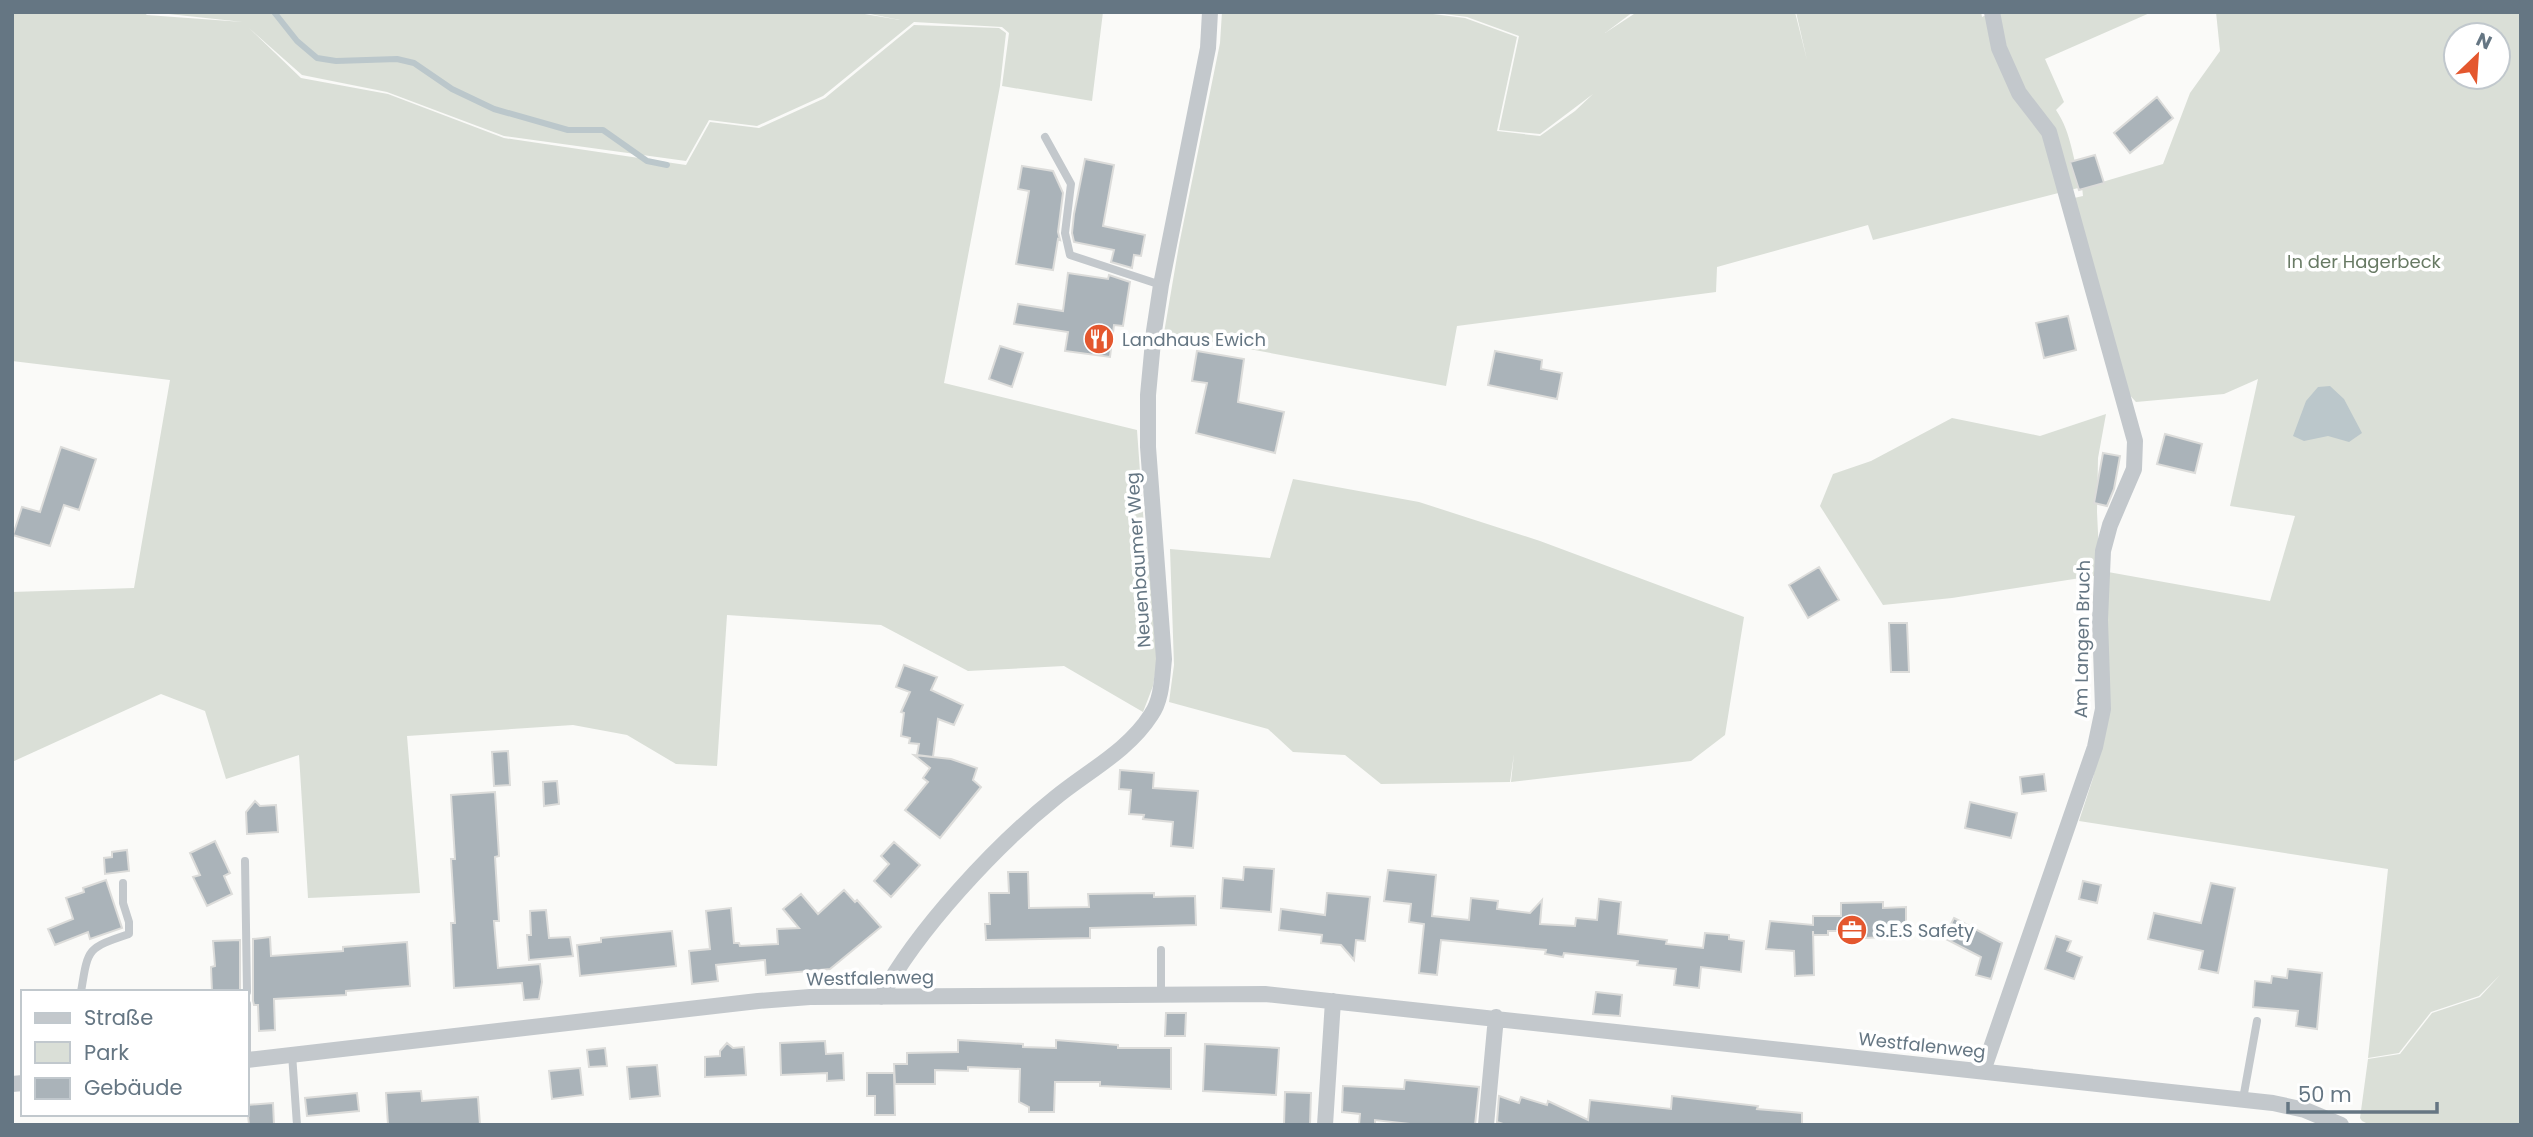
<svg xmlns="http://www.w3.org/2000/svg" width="2533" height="1137" font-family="Poppins,sans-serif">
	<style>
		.green { fill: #dadfd7; fill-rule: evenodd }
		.water { fill: #bbc7cb }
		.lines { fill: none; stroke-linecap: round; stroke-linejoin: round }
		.stream { stroke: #bbc7cb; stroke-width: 6 }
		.building { fill: #aab3b9; stroke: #dcdcda; stroke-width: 2 }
		.lane { stroke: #c3c8cc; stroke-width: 8 }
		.street { stroke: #c3c8cc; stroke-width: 16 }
		.labels { text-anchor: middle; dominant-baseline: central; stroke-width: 7; stroke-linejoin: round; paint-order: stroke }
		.park-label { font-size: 18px; fill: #687a64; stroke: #fff }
		.poi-label { font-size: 18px; fill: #657683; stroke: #fff; text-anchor: start }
		.street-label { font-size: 18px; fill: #657683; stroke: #fff }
	</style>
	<rect width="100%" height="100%" fill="#fafaf8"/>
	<path class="green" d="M12 12H143L147 15 243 22 150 12H853L900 20 860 12H1103L1092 101 1002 86 1009 33 1002 27 914 22 823 96 757 126 709 120 686 161 504 136 387 92 302 75 249 28 301 78 388 94 504 138 686 165 710 122 759 128 825 98 914 25 999 28 1006 33 1000 86 944 383 1137 430 1145 541 1147 542 1158 657 1153 686 1143 712 1064 666 968 671 881 625 727 615 717 766 676 764 627 735 573 725 407 736 420 893 308 898 299 755 226 779 205 711 161 694 12 762V592L134 588 170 380 12 361Z
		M1222 12H1417L1465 18 1517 37 1497 131 1540 136 1575 111 1593 94 1540 134 1499 130 1519 36 1467 17 1429 12H1633L1605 33 1637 12H1795L1807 60 1796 12H1981L1982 17 1992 12H2152L2045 59 2064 102 2056 110C2072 133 2073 162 2082 188L2163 164 2190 93 2220 51 2216 12H2521V1125H2370L2362 1121 2360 1118 2368 1059 2400 1054 2432 1013 2480 997 2500 975 2479 996 2431 1012 2399 1053 2368 1058 2388 869 2079 821 2093 778 2104 729 2108 572 2270 601 2295 516 2230 506 2258 379 2224 394 2136 402 2125 390 2074 198 2083 196 2082 187 1873 240 1868 225 1717 267 1716 292 1457 326 1446 386 1164 333 1179 245 1220 43ZM2456 35H2498V77H2456Z
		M2106 414 2098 458 2097 512 2100 575 1952 598 1883 605 1820 506 1833 474 1871 461 1952 418 2040 436Z
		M1293 479 1419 502 1540 541 1744 617 1725 735 1691 761 1511 782 1514 754 1510 782 1381 784 1345 755 1293 752 1268 729 1169 702 1174 665 1170 549 1270 558Z"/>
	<path class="water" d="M2330 386 2344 399 2362 433 2349 442 2328 436 2304 441 2293 436 2306 401 2318 387Z"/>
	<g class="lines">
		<path class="stream" d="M274 12 297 41 317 58 336 61 397 59 414 63 452 89 494 109 568 130H603L647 161 667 165"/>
	</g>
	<path class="building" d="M2157 97 2173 118 2130 153 2114 133Z
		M2095 155 2104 183 2079 190 2070 162Z
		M1085 159 1114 165 1103 226 1145 235 1141 256 1134 255 1132 268 1111 262 1114 250 1074 242 1072 233 1074 214Z
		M1022 166 1053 171 1063 193 1058 232 1060 240 1058 239 1053 270 1016 264 1029 191 1018 189Z
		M1068 273 1108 279 1109 275 1130 282 1123 326 1114 325 1110 357 1065 351 1068 332 1014 324 1018 304 1063 311Z
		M2068 316 2076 350 2044 358 2036 323Z
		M1000 346 1023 353 1012 387 989 379Z
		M1197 351 1244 359 1238 402 1284 412 1275 453 1196 433 1207 383 1192 381Z
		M1495 351 1542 360 1541 369 1562 373 1557 399 1488 385Z
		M2165 434 2202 444 2195 473 2157 464Z
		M61 447 96 459 79 510 64 505 50 546 13 535 22 507 40 512Z
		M2103 453 2120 456 2114 489 2107 506 2094 503Z
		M1819 567 1839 600 1808 618 1789 585Z
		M1889 623H1907L1909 672H1891Z
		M904 665 937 677 931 690 963 705 954 725 938 719 933 757 917 755 919 744 909 743 910 738 901 736 904 713 901 712 910 692 896 687Z
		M508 751 510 785 494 786 492 752Z
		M914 755 951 759 977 768 973 780 981 787 940 838 905 810 928 782 923 778 930 768Z
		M1120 770 1154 773 1153 788 1198 791 1193 848 1171 846 1173 822 1143 819 1144 815 1129 814 1131 790 1119 789Z
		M2044 774 2046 791 2022 794 2020 777Z
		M557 781 559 804 544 806 543 782Z
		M495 792 499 856 495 857 499 921H494L498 968 540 964 542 982 539 999 524 1000 522 983 454 988 451 923H455L451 859H455L451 795Z
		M255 801 260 806 276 805 278 832 247 834 246 812Z
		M1970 802 2017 813 2011 838 1965 828Z
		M215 841 230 873 224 876 232 894 207 906 193 877 200 875 190 853Z
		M894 842 920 865 891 897 874 881 889 864 881 856Z
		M127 850 129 871 105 874 104 858 112 857V852Z
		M1244 867 1274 869 1271 912 1221 908 1223 878 1243 880Z
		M1388 870 1436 875 1432 916 1469 920 1471 898 1498 901 1497 909 1530 913 1542 900 1540 924 1575 926 1576 918 1597 920 1599 899 1621 902 1618 934 1667 940 1666 944 1703 948 1705 933 1729 935V939L1744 941 1741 972 1701 967 1699 988 1674 985 1676 969 1637 965 1638 961 1564 953 1563 957 1545 954 1546 950 1441 940 1437 975 1419 973 1424 924 1409 922 1411 904 1384 901Z
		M1008 872H1028L1029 908 1089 907 1088 894 1154 893V897L1195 896 1196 925 1090 928V938L986 940 985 924H990L989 893H1009Z
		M106 880 122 928 90 939 88 932 55 945 48 929 73 919 66 898 84 892 83 888Z
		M2083 881 2101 885 2097 903 2079 899Z
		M2211 883 2235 888 2218 973 2199 969 2203 951 2148 939 2154 913 2201 923Z
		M844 890 855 902 857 900 881 927 830 969 766 975 765 960 716 965 718 981 692 984 689 951 710 949 706 911 731 908 734 943H739L740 946 778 944 777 929 799 928 783 909 801 894 818 914Z
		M1327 893 1370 897 1365 941 1356 940 1354 960 1341 945 1321 943 1322 935 1279 930 1281 909 1325 915Z
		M1883 902V908L1906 907V930H1884V937L1866 938V931H1828V935H1813V931L1814 975 1795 976 1794 951 1766 949 1770 921 1813 925V916H1841V903Z
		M546 910 549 938 570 937 573 956 529 960 527 935H531L530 911Z
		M1954 918 2002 943 1991 979 1976 975 1981 957 1944 938Z
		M672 931 676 966 580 976 577 945 601 942V938Z
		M2056 936 2071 941 2067 951 2082 957 2074 979 2045 969Z
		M270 937 271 956 343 951V947L407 942 410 986 346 991V995L274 999 275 1030 259 1031 258 1005H254L253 1001V939Z
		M240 940V992H212L211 967 215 966 213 941Z
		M2288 969 2322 973 2317 1029 2296 1026 2298 1011 2253 1007 2255 981 2271 983 2272 976 2287 978Z
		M1596 992 1622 995 1620 1016 1593 1014Z
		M1166 1013H1186L1185 1036H1165Z
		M958 1040 1023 1044V1047L1056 1048V1040L1118 1045V1048H1171V1089L1100 1086V1082H1055L1054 1112H1029V1107L1019 1102 1020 1069 968 1067V1071L935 1070V1084H895L894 1064H907V1053L958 1052Z
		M825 1041 826 1054 843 1053 844 1080 827 1081V1073L781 1075 780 1043Z
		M727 1043 733 1048 744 1047 746 1075 705 1077V1057L720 1056V1051Z
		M1205 1044 1279 1048 1276 1095 1203 1091Z
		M605 1048 607 1066 589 1067 587 1050Z
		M657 1065 660 1096 630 1099 627 1067Z
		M580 1068 583 1095 552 1099 549 1071Z
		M867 1073H894L895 1115H875V1096H867Z
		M1405 1080 1479 1087 1475 1125H1419L1375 1120V1125H1359L1360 1114 1342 1112 1343 1086 1404 1089Z
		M421 1091 422 1101 478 1097 480 1125H388L386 1093Z
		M1285 1092 1311 1093 1310 1125H1284Z
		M357 1093 359 1111 307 1116 305 1098Z
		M1499 1096 1519 1103 1521 1097 1547 1105 1548 1101 1588 1120 1590 1100 1671 1109 1672 1096 1758 1106 1757 1109 1802 1113V1125H1506L1497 1122Z
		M273 1103 274 1125H249L247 1105Z"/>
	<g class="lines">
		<path class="lane" d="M1045 137 1071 184 1065 233 1070 255 1161 285
			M245 861 247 992
			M1161 950V993
			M81 992C88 948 87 948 129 934V922L123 903V883
			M247 1004V1060
			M292 1054 297 1125
			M2243 1099 2257 1021"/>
		<path class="street" d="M881 997C917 930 995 846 1055 798 1088 771 1128 751 1151 715 1162 700 1162 677 1164 659L1148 447V395L1154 331 1161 285 1208 48 1210 12
			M247 1060 758 1001 810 997 1265 994 2273 1103 2305 1110 2341 1125
			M1983 1071 2095 747 2103 709 2100 620 2103 551 2110 525 2134 469 2135 441 2049 132 2019 93 1999 48 1992 12
			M12 1084 23 1083
			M1325 1125 1333 1001
			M1486 1125 1496 1017"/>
	</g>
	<defs>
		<g id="restaurant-disc" transform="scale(1.575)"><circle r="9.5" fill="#e4572e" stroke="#fff"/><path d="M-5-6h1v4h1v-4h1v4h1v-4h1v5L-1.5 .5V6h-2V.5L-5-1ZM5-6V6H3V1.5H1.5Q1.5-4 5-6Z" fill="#fff"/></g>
		<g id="office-disc" transform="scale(1.575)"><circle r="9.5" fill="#e4572e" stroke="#fff"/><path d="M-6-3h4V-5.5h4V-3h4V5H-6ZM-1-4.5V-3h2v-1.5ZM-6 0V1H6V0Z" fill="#fff"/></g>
	</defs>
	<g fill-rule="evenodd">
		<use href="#restaurant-disc" x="1099" y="339"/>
		<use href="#office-disc" x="1852" y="930"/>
	</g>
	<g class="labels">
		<g class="park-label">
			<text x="2364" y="261">In der Hagerbeck</text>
		</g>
		<g class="poi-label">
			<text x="1122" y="339">Landhaus Ewich</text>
			<text x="1875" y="930">S.E.S Safety</text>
		</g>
		<g class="street-label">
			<text transform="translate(1138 560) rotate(-94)">Neuenbaumer Weg</text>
			<text transform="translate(2082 639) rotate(-89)">Am Langen Bruch</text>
			<text transform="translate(870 978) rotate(-1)">Westfalenweg</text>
			<text transform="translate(1922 1045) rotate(6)">Westfalenweg</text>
		</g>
	</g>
	<rect width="2533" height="1137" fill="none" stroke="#657683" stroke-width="28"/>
	<rect x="21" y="990" width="228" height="126" fill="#ffffff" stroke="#c1c8cd" stroke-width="2"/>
	<rect x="35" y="1013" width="35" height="10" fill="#c3c8cc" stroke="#c1c8cd" stroke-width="2"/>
	<text x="84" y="1025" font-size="21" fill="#657683">Straße</text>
	<rect x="35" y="1042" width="35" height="21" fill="#dadfd7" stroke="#c1c8cd" stroke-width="2"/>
	<text x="84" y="1060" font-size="21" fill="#657683">Park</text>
	<rect x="35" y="1078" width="35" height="21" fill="#aab3b9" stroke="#c1c8cd" stroke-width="2"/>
	<text x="84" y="1095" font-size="21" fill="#657683">Gebäude</text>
	<g transform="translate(2477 56) rotate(25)"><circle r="33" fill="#ffffff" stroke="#c1c8cd" stroke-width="2"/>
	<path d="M0-5L12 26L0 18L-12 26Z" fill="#e4572e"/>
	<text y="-10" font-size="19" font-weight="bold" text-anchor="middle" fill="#657683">N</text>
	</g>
	<path d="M2288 1102v10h149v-10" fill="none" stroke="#657683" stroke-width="3.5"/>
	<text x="2298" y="1102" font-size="21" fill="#657683" stroke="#ffffff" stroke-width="5" paint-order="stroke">50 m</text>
</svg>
